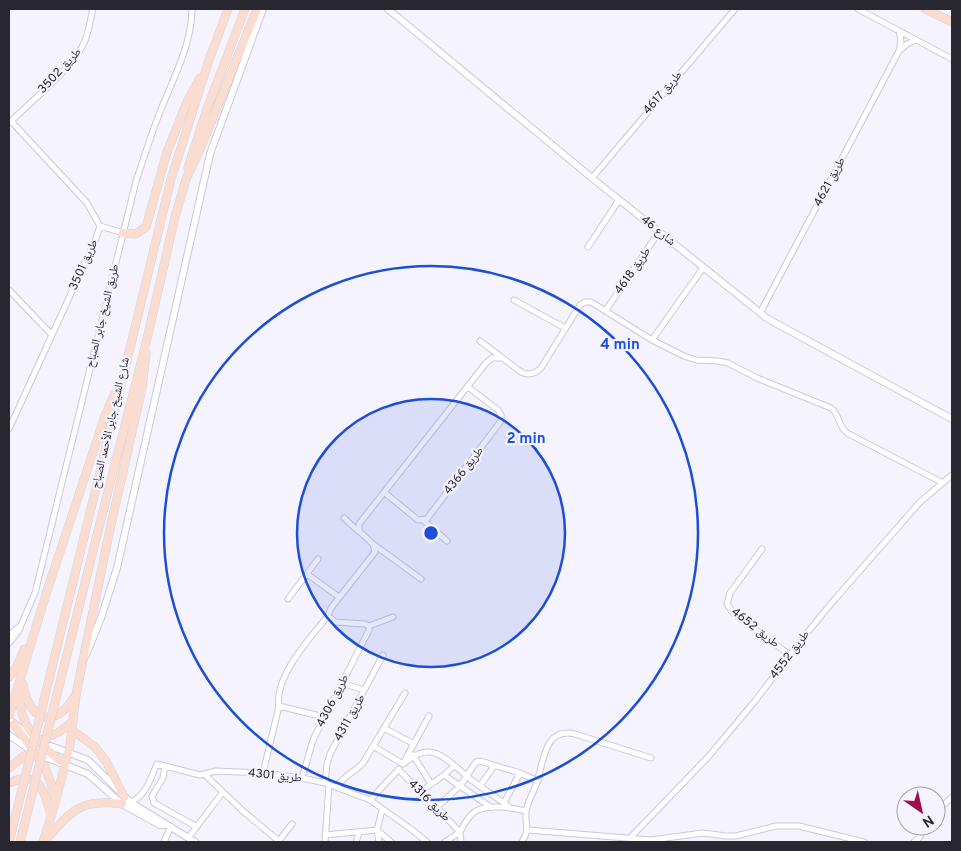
<svg xmlns="http://www.w3.org/2000/svg" width="961" height="851" font-family="Overpass,'Noto Naskh Arabic',sans-serif">
	<style>
		.lines { fill: none; stroke-linecap: round; stroke-linejoin: round }
		.minor-casing { stroke: #cbc7e0; stroke-width: 7 }
		.tertiary-casing { stroke: #cbc7e0; stroke-width: 8 }
		.primary-casing { stroke: #d4d4d6; stroke-width: 9 }
		.minor { stroke: #fff; stroke-width: 5 }
		.tertiary { stroke: #fff; stroke-width: 6 }
		.primary { stroke: #fadcd1; stroke-width: 8 }
		.primary-bridge-casing { stroke: #d4d4d6; stroke-width: 9; stroke-linecap: butt }
		.primary-bridge { stroke: #fadcd1; stroke-width: 8 }
		.ring { fill: none; stroke: #1d4ed8; stroke-width: 2.5 }
		.labels { text-anchor: middle; dominant-baseline: central; stroke-width: 4.5; stroke-linejoin: round; paint-order: stroke }
		.street-label { font-size: 12px; fill: #282730; stroke: #f5f3fd }
		.centre { fill: #1d4ed8; stroke: #f5f3fd; stroke-width: 2.5 }
		.ring-label { font-size: 15px; text-anchor: middle; font-weight: bold; fill: #1d4ed8; stroke: #f5f3fd; stroke-width: 4.5; stroke-linejoin: round; paint-order: stroke }
	</style>
	<rect width="100%" height="100%" fill="#f5f3fd"/>
	<g class="lines">
		<g class="minor-casing">
			<path id="minor" d="M858 9 952 59
				M899 31 901 41 899 51
				M10 122C31 102 72 68 84 43 89 32 90 20 93 9
				M592 178 735 9
				M100 226 123 233
				M588 247 619 200
				M9 290 52 335
				M514 300 565 328
				M606 310 659 232
				M760 313 899 51 907 44 916 40
				M652 340 703 268
				M480 341 521 372C529 376 535 374 541 368L580 305 585 302H591L652 340 684 356 696 360 718 361 728 363 757 378 831 408C840 415 838 426 847 433L943 483
				M9 429 95 241 100 226 87 203 11 121
				M385 493 418 520 427 519 429 516 501 421V415L498 410 468 387
				M344 518 358 531
				M423 520 447 541
				M373 544 421 579
				M762 549 730 593 727 604 734 614 790 655
				M307 574 339 597
				M288 599 318 559
				M393 617 369 626 365 624 335 622 328 616 331 608 375 552 373 544 359 531V524L486 363 492 358H501
				M9 635 20 626
				M9 643 18 632 35 593 136 181C144 158 151 134 160 112 173 79 192 44 192 9
				M342 683 364 690
				M279 706 324 717
				M384 728 414 744
				M373 746 403 764C411 758 419 751 430 752 444 753 463 774 474 782 486 791 498 798 509 807
				M413 755 431 784
				M404 762 429 716
				M165 766 163 778 152 796 154 803 197 827
				M399 770 460 832 445 842
				M263 773 279 706C274 678 310 637 328 616
				M205 775 243 811 280 842
				M444 775 492 808
				M302 778 313 740 369 630V626
				M325 783 327 764 330 754 383 655
				M480 786 494 766
				M337 787C344 775 354 773 363 763L405 693
				M420 792 444 775 454 766
				M370 800 399 769
				M130 802C146 797 151 777 157 764L200 775 216 771 263 773 302 778 325 783 370 800 411 829 427 842
				M504 803 520 773
				M436 808 460 786 476 762 480 761 520 773 538 781
				M936 812 952 797
				M528 830 651 840 703 833 726 836H736L776 826H799L864 842
				M325 835 377 830 391 842
				M188 838 223 792
				M630 838 709 756 755 701 806 634 835 599 920 502 952 475
				M164 842 170 828
				M278 842 292 824
				M325 842 329 785
				M356 842 359 833
				M379 842 377 830 382 810
				M461 842 460 832C464 824 470 813 478 810 492 804 512 808 526 811
				M522 842C530 829 525 826 526 812 527 802 534 792 537 782 544 761 544 727 575 734L651 758
				M914 842 919 838 926 826"/>
		</g>
		<g class="tertiary-casing">
			<path id="tertiary" d="M388 9 592 178 768 319 952 419
				M86 655 101 618 117 568 210 154 263 9
				M9 720 37 741 88 760 130 802 195 842
				M9 735 35 753 88 774 122 804 160 825H164"/>
		</g>
		<g class="primary-casing">
			<path id="primary" d="M925 9 952 22
				M188 168 207 109 245 9
				M123 233 136 234 146 227 167 152 187 102 200 78
				M87 525 171 179 209 60 228 9
				M98 531 147 339 175 217 186 179 201 147 257 9
				M9 677C17 669 20 660 24 649
				M23 684C26 705 40 730 64 710 69 706 72 699 76 695
				M20 689C16 725 39 745 65 764
				M9 716 46 594 106 413 114 395
				M14 724 45 767 56 798
				M72 730 95 747 106 761 124 797
				M43 739 59 732 73 721
				M9 768 24 756 36 753
				M9 783C39 769 44 790 51 815
				M45 841C71 811 80 798 122 804
				M43 842 54 807 70 745 76 695 87 640 110 529 142 388 146 353"/>
		</g>
		<use href="#minor" class="minor"/>
		<use href="#tertiary" class="tertiary"/>
		<use href="#primary" class="primary"/>
		<g class="primary-bridge-casing">
			<path id="primary-bridge" d="M9 842 87 525
				M20 842 98 531"/>
		</g>
		<use href="#primary-bridge" class="primary-bridge"/>
	</g>
	<circle cx="431" cy="533" r="134" fill="#1d4ed8" fill-opacity=".12"/>
	<g class="ring">
		<circle cx="431" cy="533" r="134"/>
		<circle cx="431" cy="533" r="267"/>
	</g>
	<g class="labels">
		<g class="street-label">
			<text transform="translate(60 71) rotate(-47)">طريق 3502</text>
			<text transform="translate(663 93) rotate(-49)">طريق 4617</text>
			<text transform="translate(830 182) rotate(-62)">طريق 4621</text>
			<text transform="translate(658 231) rotate(39)">شارع 46</text>
			<text transform="translate(84 265) rotate(-66)">طريق 3501</text>
			<text transform="translate(633 271) rotate(-55)">طريق 4618</text>
			<text transform="translate(103 316) rotate(-76)">طريق الشيخ جابر الصباح</text>
			<text transform="translate(111 423) rotate(-77)">شارع الشيخ جابر الأحمد الصباح</text>
			<text transform="translate(464 471) rotate(-52)">طريق 4366</text>
			<text transform="translate(755 628) rotate(38)">طريق 4652</text>
			<text transform="translate(790 655) rotate(-53)">طريق 4552</text>
			<text transform="translate(333 701) rotate(-63)">طريق 4306</text>
			<text transform="translate(350 718) rotate(-61)">طريق 4311</text>
			<text transform="translate(275 776) rotate(6)">طريق 4301</text>
			<text transform="translate(429 801) rotate(45)">طريق 4316</text>
		</g>
	</g>
	<circle cx="431" cy="533" r="8" class="centre"/>
	<g class="ring-label">
		<text x="620" y="349">4 min</text>
		<text x="526" y="443">2 min</text>
	</g>
	<rect width="961" height="851" fill="none" stroke="#282730" stroke-width="20"/>
	<g transform="translate(921 811) rotate(146)"><circle r="24" fill="#f5f3fd" stroke="#a3a1ab"/>
	<path d="M0-4L9 19L0 12L-9 19Z" fill="#a20c4e"/>
	<text y="-8" font-size="14" font-weight="bold" text-anchor="middle" fill="#282730">N</text>
	</g>
</svg>
